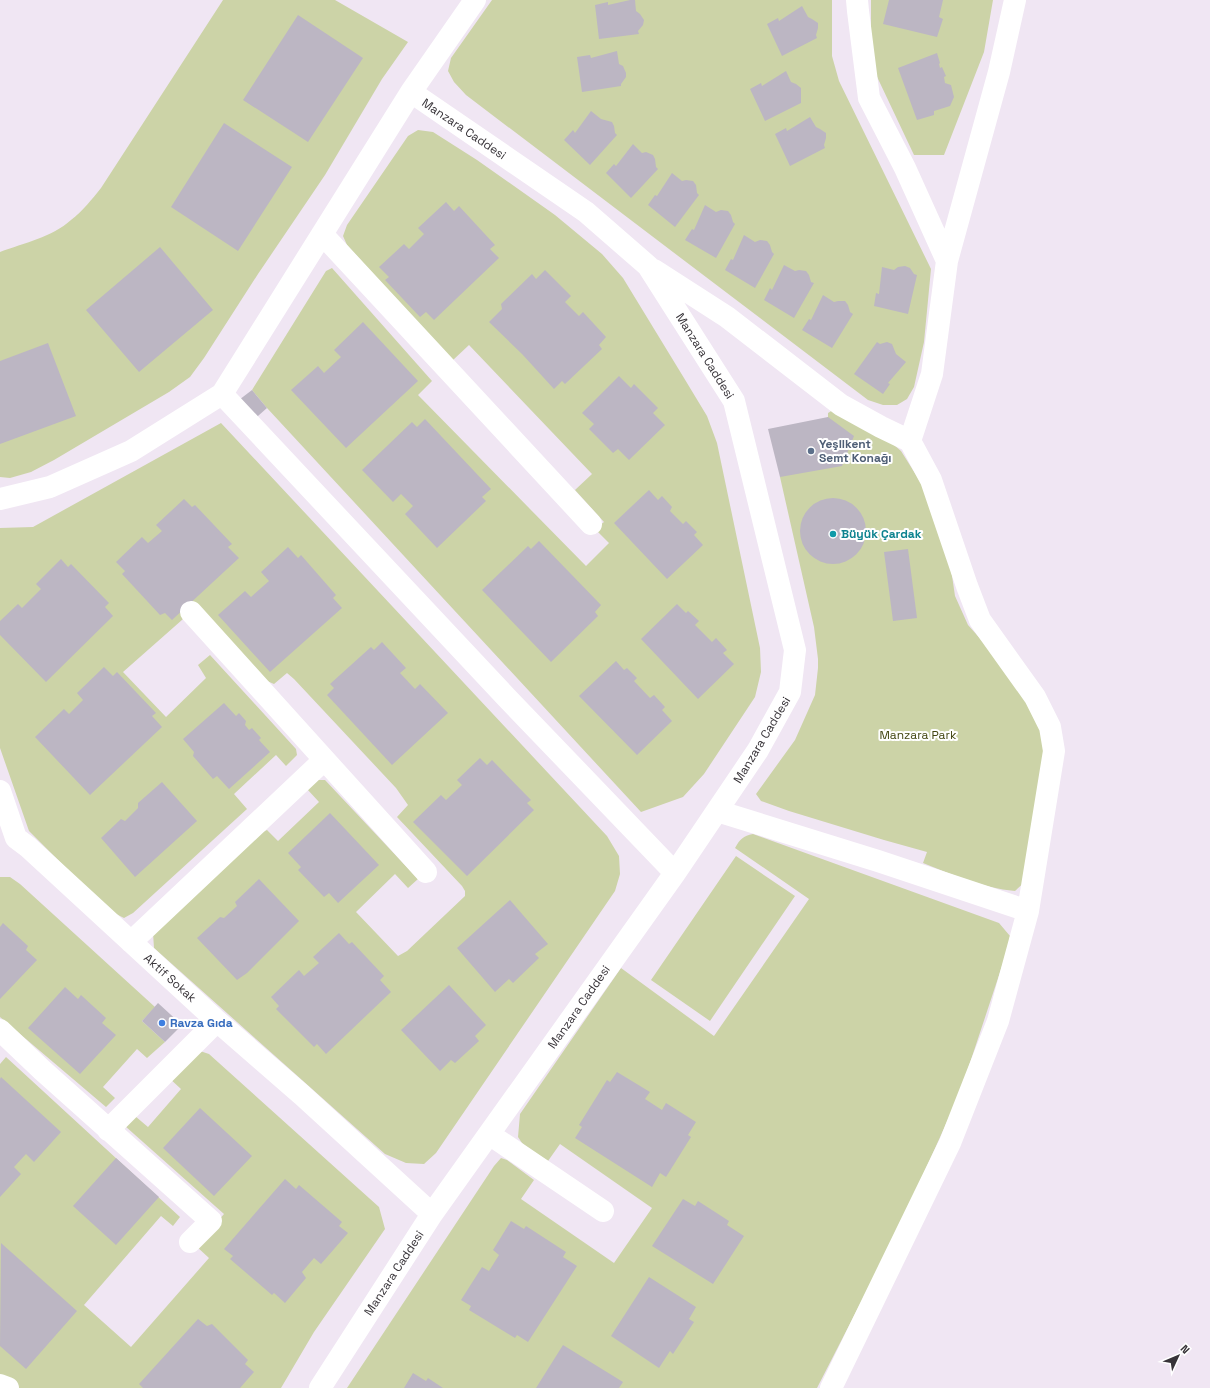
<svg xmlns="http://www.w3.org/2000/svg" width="1210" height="1388" font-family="'Space Grotesk',sans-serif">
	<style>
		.green { fill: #ccd3a7 }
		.building { fill: #bcb6c3 }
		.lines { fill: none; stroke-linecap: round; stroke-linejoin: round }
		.minor { stroke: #fff; stroke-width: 22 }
		.service-dot { fill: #5c6f8a; stroke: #fff; stroke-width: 1.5 }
		.culture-dot { fill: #0f9aa8; stroke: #fff; stroke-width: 1.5 }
		.shop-dot { fill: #3f7fe0; stroke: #fff; stroke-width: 1.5 }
		.labels { text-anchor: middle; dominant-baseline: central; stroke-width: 4; stroke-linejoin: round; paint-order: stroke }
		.street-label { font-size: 12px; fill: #373338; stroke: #fff }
		.service-label { font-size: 12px; font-weight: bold; fill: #4e5e75; stroke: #fff; text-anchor: start }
		.culture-label { font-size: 12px; font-weight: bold; fill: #0d838f; stroke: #fff; text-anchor: start }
		.park-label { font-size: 12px; fill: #414510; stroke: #fff }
		.shop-label { font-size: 12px; font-weight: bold; fill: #366cbe; stroke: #fff; text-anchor: start }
	</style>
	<rect width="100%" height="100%" fill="#f0e6f3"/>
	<path class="green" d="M223 0H335L408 42 382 79 325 175 258 274 204 358 190 377 169 392 54 460 31 472 10 478 0 477V252C24 243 52 237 71 220 83 211 92 199 101 188Z
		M492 0H832V56L839 81 931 269 924 342 914 387 907 399 897 405H883L868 400 466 95 454 82 448 71 451 58Z
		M871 0H993L984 52 944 155H914L871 64Z
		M418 130 433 132 477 160 555 215 602 254 623 278 684 378 707 416 717 443 760 648 761 672 755 697 704 774 683 797 641 812 267 408 252 390 326 271 332 268 432 381 418 395 586 566 609 543 595 529 604 522 575 490 592 474 469 345 452 361 347 245 343 236 347 225 408 136Z
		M841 405 879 432 901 451 923 486 950 562 955 596 968 625 1009 671 1043 732 1046 781 1029 878 1015 891C982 888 953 875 923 863L927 852 884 840 789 811 761 801 756 794 795 740 815 695 818 668V659L814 627 780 477 828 417V413Z
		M221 423 607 836 619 856 620 874 615 891 436 1153 424 1164 406 1163 385 1154 154 948 153 933 252 837 267 830 278 841 319 802 307 789 318 780H325L418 879 408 888 395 874 356 912 398 956 407 951 465 896V891L462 886 397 817 408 805 396 788 294 679 287 673 274 684 267 681 191 612 123 672 166 717 206 678 198 665 210 655 296 749 297 755 286 766 276 755 234 794 247 809 133 913 124 918 108 910 29 831 0 748V528L33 527Z
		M753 834 999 923 1010 936 1007 951 960 1093 898 1230 817 1388H347L494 1166 501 1158 507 1160 534 1180 521 1199 614 1263 652 1208 560 1144 548 1161 524 1146 518 1137 520 1114 621 968 714 1036 809 899 735 848C740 839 743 836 753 834Z
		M736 856 795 896 710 1021 651 980Z
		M0 877H10L20 884 155 1007 142 1021 165 1042 147 1058 137 1049 103 1087 115 1098 106 1107 0 1017Z
		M197 1050 209 1054 379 1207 385 1229 314 1332 281 1388H0V1064L6 1057 180 1217 173 1226 161 1216 84 1305 131 1347 209 1258 196 1246 224 1214 125 1126 135 1116 148 1127 181 1089 168 1077Z"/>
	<path class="building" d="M630 0H635L636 11 640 14 644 20 643 25 638 31 639 34 599 39 595 5 608 2V5Z
		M889 0H943L939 17 943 19 937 37 883 24Z
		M802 6 808 17 812 19 818 23V28L816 35 817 38 782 56 767 24 778 18 779 21Z
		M298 15 363 58 308 142 243 100Z
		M617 51 619 64 623 66 626 73V77L621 84V86L582 92 577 57 590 55 591 58Z
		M937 53 940 63 939 64 940 68 942 67 946 76 944 77 945 83 951 85 954 97 950 106 934 111V115L917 120 898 68Z
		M786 71 791 82 796 84 801 88V103L765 121 750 89 761 83 762 86Z
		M591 111 601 119 612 122 614 126 615 133 617 135 590 165 564 140 573 130 575 133Z
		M810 117 816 127 820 129 826 133V138L824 145 825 148 790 166 775 134 786 128 787 131Z
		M224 123 292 167 238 251 171 207Z
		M633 144 642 153 646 152 653 155 655 159 656 167 658 169 631 198 606 173 614 164 616 166Z
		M672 173 682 181 686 180 693 181 696 185 697 193 699 195 675 227 648 205 655 195 657 196Z
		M446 202 454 211 459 206 495 245 490 249 499 258 434 320 426 312 420 317 385 280 389 277 379 267 404 244 409 249 424 234 418 228Z
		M705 205 716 212 721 210 728 211 731 215 733 222 735 224 716 258 685 240 692 229 694 230Z
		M744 235 755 242 760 240 767 241 770 245 772 252 774 254 755 288 725 270 731 259 733 260Z
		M160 247 213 310 139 372 86 310Z
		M784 265 795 271 799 270 806 271 809 275 811 282 814 283 794 318 764 300 770 288 772 290Z
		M905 266 910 268 914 274 917 275 908 314 874 306 876 293 879 294 882 267 894 270 898 267Z
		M545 270 571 296 565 302 579 316 583 312 606 337 599 345 602 349 565 384 562 381 554 389 522 354 489 322 502 309 501 304 532 274 536 279Z
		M823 295 834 302 838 301H845L848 305 850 312 853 314 832 348 802 330 809 319 811 320Z
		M363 322 418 381 346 448 291 390 318 366 324 373 341 357 334 350Z
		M877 342 880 344 887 342 892 344 896 354 906 362 888 383 890 384 883 394 854 374Z
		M48 343 76 416 0 444V361Z
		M619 376 631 388 634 384 658 408 653 413 665 425 629 460 618 449 613 453 589 429 594 424 582 413Z
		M252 390 267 408 251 422 235 403Z
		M828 417 854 436 842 466 780 477 768 429Z
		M425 419 491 489 482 497 486 501 437 548 405 514 413 506 401 494 393 502 362 470 412 422 417 427Z
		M649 490 658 500 662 496 672 507 670 511 683 524 686 521 697 532 694 535 703 545 667 579 614 523Z
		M800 531a33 33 0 1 1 66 0a33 33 0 1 1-66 0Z
		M184 499 192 507 195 505 232 544 228 547 239 558 172 620 165 613 160 615 122 574 125 571 116 562 142 537 148 543 162 531 156 525Z
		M539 541 601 605 595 612 598 616 551 662 482 590 528 546 531 549Z
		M288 547 298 558 301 555 336 595 333 598 342 608 270 672 218 615 245 591 251 597 269 581 261 572Z
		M908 549 917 618 893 621 884 552Z
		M61 559 68 567 71 564 109 603 105 607 113 616 46 682 0 635V621L18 604 22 608 41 589 36 584Z
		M677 604 686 613 688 611 699 621 695 625 712 642 716 638 727 650 723 653 734 664 698 699 641 639Z
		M382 642 406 668 400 673 415 689 420 684 448 713 392 765 327 695 334 688 330 684 371 647 374 650Z
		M616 661 624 670 627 668 637 678 634 681 650 698 654 695 665 707 662 710 672 721 637 755 579 696Z
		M104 667 113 676 117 672 156 713 152 716 162 727 90 795 35 737 64 709 69 714 83 700 77 693Z
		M224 703 236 716 239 713 246 721 245 725 249 730 252 728 261 738 259 740 270 752 229 789 217 776 213 779 193 756 194 752 183 739Z
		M480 758 487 765 492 760 531 800 527 803 534 810 467 876 413 822 441 795 446 800 462 785 457 780Z
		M162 782 197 821 135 877 101 838 121 819 125 821 138 808V803Z
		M330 813 379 865 338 903 329 893 324 897 298 870 301 867 288 853Z
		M259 879 299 921 247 973 237 980 197 938 220 917 224 918 237 906 235 902Z
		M510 900 548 944 535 954 539 958 513 983 509 979 495 992 457 948Z
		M3 923 28 946 26 950 37 960 0 999V927Z
		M339 933 349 944 352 942 384 976 380 980 391 992 326 1054 317 1044 314 1047 276 1009 279 1006 271 997 299 970 304 976 319 963 313 957Z
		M449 985 486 1025 475 1036 479 1041 455 1063 451 1060 440 1071 401 1030Z
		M65 987 78 999 81 995 106 1018 102 1023 116 1035 80 1074 28 1028Z
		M158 1003 182 1025 165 1042 142 1021Z
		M617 1072 650 1092 645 1099 662 1110 666 1103 696 1122 688 1135 691 1137 666 1177 660 1173 652 1187 575 1138 582 1127 579 1125 607 1080 610 1082Z
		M1 1077 61 1132 34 1162 26 1154 14 1167 21 1174 0 1197V1079Z
		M200 1108 252 1156 214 1196 163 1148Z
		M116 1158 159 1197 116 1245 73 1206Z
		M285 1179 296 1189 299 1185 342 1222 339 1226 348 1233 321 1264 314 1258 302 1272 306 1278 285 1303 274 1293 272 1295 230 1259 233 1256 224 1249Z
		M683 1199 695 1206 698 1201 729 1221 727 1225 744 1236 713 1284 652 1246Z
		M511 1221 524 1229 526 1226 566 1252 563 1257 577 1266 528 1342 517 1335 515 1338 469 1310 471 1306 461 1300 482 1267 489 1271 499 1255 493 1250Z
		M1 1243 77 1311 26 1369 0 1346Z
		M649 1277 696 1307 689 1319 694 1322 673 1354 670 1351 659 1368 611 1336Z
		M198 1319 207 1326 212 1324 248 1360 245 1364 254 1372 240 1388H143L139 1384Z
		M563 1345 623 1382 619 1388H536Z
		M413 1373 426 1381 428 1378 443 1388H404Z"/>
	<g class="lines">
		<path class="minor" d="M857 0 858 11 869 98 905 168 947 261
			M322 234 591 524
			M654 270 727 317 841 405 881 427 910 441 932 374 947 261 999 72 1015 0
			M222 394 507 698 675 873
			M0 499 50 487 131 451 222 394 411 92 475 0
			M191 612 426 872
			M0 791 16 838 28 847 217 1021 302 1095 432 1214
			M717 811 878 861 1028 911
			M131 942 324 760
			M0 1030 42 1070 211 1221 190 1242
			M108 1130 217 1021
			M489 1134 603 1211
			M0 1385 8 1388
			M320 1388 432 1214 675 873 758 750 790 692 795 650 734 401 648 266 586 212 411 92
			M831 1388 950 1143 998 1021 1028 911 1054 751 1050 727 1035 697 980 620 967 586 931 480 910 441"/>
	</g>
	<circle class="service-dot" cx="811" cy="451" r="4"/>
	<circle class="culture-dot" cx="833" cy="534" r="4"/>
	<circle class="shop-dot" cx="162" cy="1023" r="4"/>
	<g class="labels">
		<g class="street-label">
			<text transform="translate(464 129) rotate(34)">Manzara Caddesi</text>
			<text transform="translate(705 356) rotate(58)">Manzara Caddesi</text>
			<text transform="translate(762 740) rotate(-59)">Manzara Caddesi</text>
			<text transform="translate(170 978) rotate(42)">Aktif Sokak</text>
			<text transform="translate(579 1007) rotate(-55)">Manzara Caddesi</text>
			<text transform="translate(394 1273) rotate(-57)">Manzara Caddesi</text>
		</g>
		<g class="service-label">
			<text x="819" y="444">Yeşilkent<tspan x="819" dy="14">Semt Konağı</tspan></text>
		</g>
		<g class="culture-label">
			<text x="841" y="534">Büyük Çardak</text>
		</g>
		<g class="park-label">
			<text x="918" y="735">Manzara Park</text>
		</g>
		<g class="shop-label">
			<text x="170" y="1023">Ravza Gıda</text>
		</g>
	</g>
	<g transform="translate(1178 1356) rotate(46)" stroke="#ffffff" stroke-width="3" paint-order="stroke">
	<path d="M0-3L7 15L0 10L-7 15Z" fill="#373338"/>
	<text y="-6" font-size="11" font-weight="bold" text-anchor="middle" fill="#373338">N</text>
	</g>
</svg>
